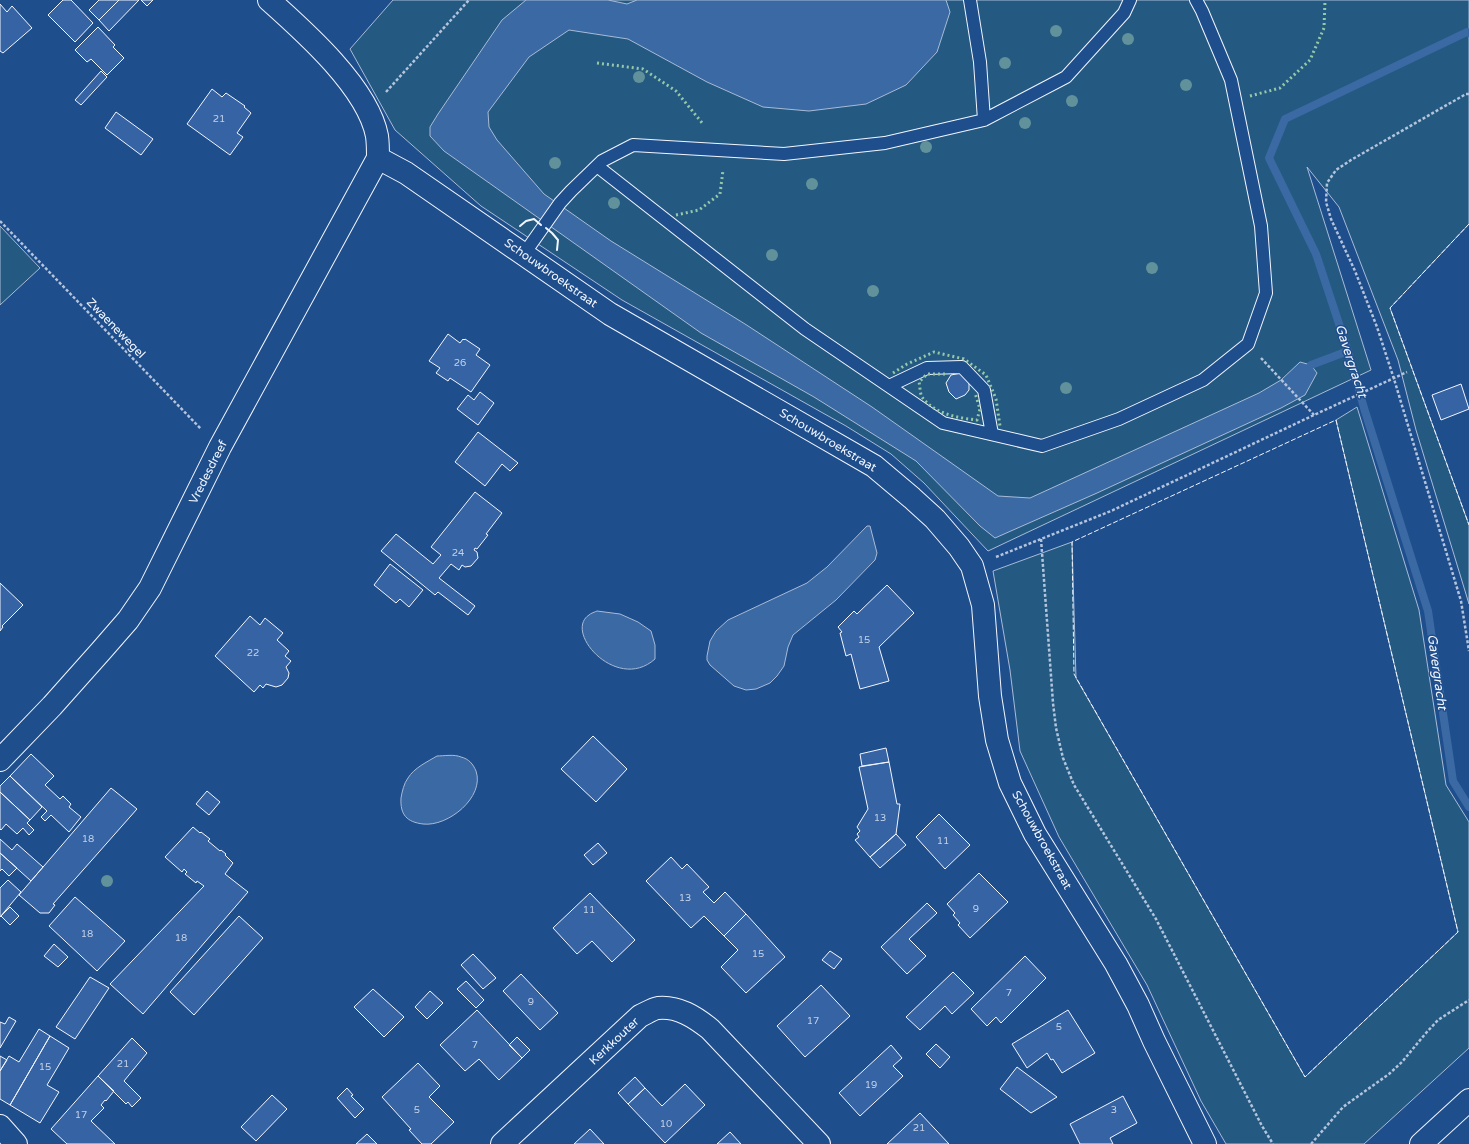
<svg xmlns="http://www.w3.org/2000/svg" width="1469" height="1144" font-family="'Varela Round',sans-serif">
	<style>
		.green { fill: #245a82; stroke: #a8bbd7 }
		.water { fill: #3b69a3; stroke: #a8bbd7 }
		.lines { fill: none; stroke-linecap: round; stroke-linejoin: round }
		.stream { stroke: #3b69a3; stroke-width: 8 }
		.building { fill: #3563a3; stroke: #f2f6ff }
		.service-casing { stroke: #f2f6ff; stroke-width: 14 }
		.minor-casing { stroke: #f2f6ff; stroke-width: 24 }
		.tertiary-casing { stroke: #f2f6ff; stroke-width: 24 }
		.path { stroke: #b3c4dc; stroke-width: 2.5; stroke-dasharray: 3 2; stroke-linecap: butt }
		.service { stroke: #1f4e8c; stroke-width: 12 }
		.minor { stroke: #1f4e8c; stroke-width: 22 }
		.tertiary { stroke: #1f4e8c; stroke-width: 22 }
		.hedge { stroke: #97c8a6; stroke-width: 3; stroke-dasharray: 2 3; stroke-linecap: butt }
		.fence { stroke: #f2f6ff; stroke-width: 1; stroke-dasharray: 5 2; stroke-linecap: butt }
		.wall { stroke: #f2f6ff; stroke-width: 2 }
		.tree { fill: #61919a }
		.labels { text-anchor: middle; dominant-baseline: central; stroke-width: 3; stroke-linejoin: round; paint-order: stroke }
		.number-label { font-size: 10px; fill: #c3d1e8 }
		.street-label { font-size: 12px; fill: #f2f6ff; stroke: #1f4e8c }
		.water-label { font-size: 13px; font-style: italic; fill: #f2f6ff; stroke: #1f4e8c }
	</style>
	<rect width="100%" height="100%" fill="#1f4e8c"/>
	<path class="green" d="M393 0H1469V224L1390 308 1469 525V604L1416 430 1398 360 1339 207 1307 167 1371 370 988 551 924 483 891 454 846 426 622 300 481 206 395 130 350 49Z
		M0 226 40 268 0 305Z
		M1357 407 1419 610 1446 785 1469 822V1048L1364 1144H1226L1201 1101 1147 985 1059 837 1020 751 1010 670 993 571 1072 542 1076 678 1305 1077 1458 932 1336 420Z"/>
	<path class="water" d="M526 0H608L627 4 637 0H946L950 12 937 52 906 85 866 104 809 111 763 107 707 82 628 39 569 30 529 57 488 112 489 127 497 140 544 194 611 241 745 324 872 407 998 496 1030 498 1259 393 1281 380 1300 362 1311 365 1317 373 1305 395 1281 408 1097 493 995 538 980 526 916 461 814 397 701 333 444 151 430 136V127L438 114 502 20Z
		M867 526H870L877 553 875 560 836 600 793 635 788 647 784 666 777 676 770 683 756 689 746 690 734 686 710 665 707 660V656L710 641 716 631 728 620 807 583 827 567Z
		M597 611 620 614 638 622 651 631 655 645V659C617 693 563 632 589 615 591 613 595 612 597 611Z
		M437 756C444 756 454 754 461 757 469 759 473 764 476 771 485 797 448 827 423 824 407 822 400 815 401 798 402 792 404 783 408 778 414 768 427 762 437 756Z"/>
	<g class="lines">
		<path class="stream" d="M1469 33 1467 32 1285 119 1269 158 1316 254 1348 351 1364 408 1428 611 1453 781 1469 807
			M1311 365 1348 351"/>
	</g>
	<path class="building" d="M63 0H71L93 23 75 42 48 15Z
		M99 0H119L99 20 89 10Z
		M119 0H139L109 31 99 20Z
		M141 0H153L147 6Z
		M0 4 7 12 12 6 32 28 3 53 0 51Z
		M98 27 115 45 113 47 124 58 107 75 91 59 87 62 75 50Z
		M101 71 107 77 81 105 75 100Z
		M212 89 222 97 226 93 245 106 244 107 251 113 237 133 243 137 230 155 187 124Z
		M116 112 153 139 141 155 105 128Z
		M448 334 460 343 463 339 464 340 465 339 480 349 476 355 490 365 471 392 450 378 448 381 436 373 440 368 429 361Z
		M961 373 969 379V390L965 395 956 399 949 392 946 383 951 375Z
		M1461 384 1469 409 1441 420 1432 395Z
		M480 392 494 403 478 425 457 409 468 395 474 400Z
		M478 432 518 463 510 471 502 464 485 486 455 462Z
		M475 492 502 513 486 534 488 535 477 549 475 548 474 550 477 552 478 558 471 566 465 567 462 565 459 570 451 564 439 578 475 606 468 615 438 592 435 595 381 551 396 534 433 564 441 555 431 547Z
		M390 564 423 590 409 607 400 599 396 603 374 585Z
		M0 583 23 605 2 626 3 627 0 631Z
		M887 585 914 613 879 647 889 681 860 689 851 654 846 656 840 633 842 632 838 627 854 611 857 614Z
		M250 616 260 625 265 618 283 633 277 640 289 651 285 656 291 661 286 667 289 673 288 678 282 685 276 687 266 684 263 688 260 685 254 692 215 656Z
		M593 736 627 769 596 802 561 769Z
		M886 748 889 762 862 766 860 754Z
		M31 754 54 776 45 785 60 799 63 796 71 804 69 807 81 817 69 832 51 815 45 821 41 817 47 811 10 776Z
		M889 762 897 804H900L896 834 870 857 855 840 859 837 857 834 860 831 857 827 868 809 859 767Z
		M10 776 42 807 30 820 0 792V786Z
		M111 788 137 809 53 904 55 905 49 913H40L19 895Z
		M207 791 220 802 209 815 196 804Z
		M0 792 30 820 27 823 34 830 29 835 23 828 17 834 6 824 1 830 0 829Z
		M939 814 970 845 945 869 916 837Z
		M193 827 200 833 201 832 210 839 208 841 220 851 221 850 226 854 225 855 233 863 225 874 248 892 143 1014 110 984 204 886 197 881 196 883 185 874 187 872 184 869 182 872 165 857Z
		M896 834 906 845 880 868 870 857Z
		M0 839 12 850 17 844 43 867 31 881 0 853Z
		M598 843 607 853 593 865 584 855Z
		M0 853 17 868 9 876 2 869 0 871Z
		M671 857 682 869 687 864 709 887 703 892 714 903 725 892 746 914 724 936 704 916 691 928 646 881Z
		M979 873 1008 902 970 938 958 925 960 923 953 915 955 913 947 904Z
		M8 880 21 892 0 917V888Z
		M590 893 635 940 612 962 592 941 577 954 553 928Z
		M75 897 125 941 97 971 49 926Z
		M927 903 937 913 909 939 926 956 907 974 881 947Z
		M10 907 19 916 10 925 1 916Z
		M746 914 785 957 746 993 721 967 738 950 724 936Z
		M239 916 263 938 194 1015 170 992Z
		M54 944 68 957 58 967 44 956Z
		M830 951 842 959 834 969 822 960Z
		M473 954 496 978 483 989 461 965Z
		M1025 956 1046 978 1001 1023 996 1017 987 1026 971 1009Z
		M953 972 974 993 952 1014 945 1006 920 1030 906 1017Z
		M521 974 558 1013 540 1030 503 991Z
		M90 977 109 988 75 1039 56 1027Z
		M466 981 484 1000 476 1008 457 989Z
		M821 985 850 1016 805 1057 777 1026Z
		M373 989 404 1017 384 1037 354 1007Z
		M430 991 443 1003 427 1019 415 1007Z
		M477 1010 522 1058 499 1080 479 1059 465 1071 440 1045Z
		M1068 1010 1095 1053 1062 1073 1053 1059 1051 1060 1047 1053 1027 1068 1012 1044Z
		M9 1017 16 1021 0 1048V1022L5 1024Z
		M39 1029 50 1036 10 1105 0 1099V1071L9 1056 19 1062Z
		M50 1036 69 1048 47 1085 59 1092 40 1123 10 1105Z
		M517 1037 530 1050 522 1058 509 1045Z
		M132 1038 147 1053 124 1081 141 1098 132 1107 128 1102 126 1104 98 1076Z
		M936 1044 950 1057 940 1068 926 1054Z
		M891 1045 902 1058 893 1066 903 1076 860 1116 839 1093Z
		M0 1056 7 1060 0 1071Z
		M418 1063 440 1086 429 1097 454 1122 431 1144H422L409 1130 411 1129 382 1097Z
		M1017 1067 1057 1097 1031 1113 1000 1089Z
		M98 1076 114 1091 106 1101 105 1100 101 1105 104 1108 91 1121 115 1144H67L51 1129Z
		M635 1077 645 1088 628 1104 618 1093Z
		M685 1084 705 1105 665 1143 628 1104 645 1088 662 1106Z
		M347 1088 353 1095 351 1096 364 1109 355 1118 337 1098Z
		M272 1095 287 1109 256 1141 241 1127Z
		M1123 1096 1137 1123 1110 1138 1113 1144H1080L1070 1124Z
		M920 1113 949 1144H887Z
		M590 1129 604 1144H574Z
		M730 1132 741 1144H717Z
		M367 1134 377 1144H356Z"/>
	<g class="lines">
		<g class="service-casing">
			<path id="service" d="M970 0 980 62 984 120
				M597 166 805 329 943 423 1042 446 1119 419 1203 380 1248 344 1266 293 1261 226 1231 80 1202 11 1196 0
				M524 254 560 203 571 191 602 161 633 145 784 154 885 143 984 120 1066 77 1124 13 1130 0
				M889 386 927 368 962 367 984 390 992 434"/>
		</g>
		<g class="minor-casing">
			<path id="minor" d="M269 0C305 32 368 88 377 136 378 143 378 151 378 158
				M378 158 406 173 610 314 874 466 912 498 935 519 959 547 972 566 983 605 990 696 997 740 1010 783 1035 834 1116 964 1138 1005 1154 1041 1205 1144
				M0 760 52 706 101 651 128 620 150 588 220 447 378 158
				M0 1126 16 1144
				M502 1144 640 1016C645 1014 652 1009 658 1008 678 1006 695 1017 710 1029L819 1144"/>
		</g>
		<g class="tertiary-casing">
			<path id="tertiary" d="M1421 1144 1469 1100"/>
		</g>
		<path class="path" d="M386 92 469 0
			M1469 94H1466L1351 160 1336 170 1327 183 1326 202 1331 219 1355 271 1377 327 1394 379 1461 601 1469 651
			M0 221 201 429
			M1261 358 1314 415
			M1041 539 1053 703 1056 728 1063 758 1074 785 1156 919 1262 1126 1273 1144
			M996 557 1111 511 1314 415 1407 372
			M1311 1144 1343 1107 1389 1074 1402 1062 1426 1033 1438 1020 1469 1000"/>
		<use href="#service" class="service"/>
		<use href="#minor" class="minor"/>
		<use href="#tertiary" class="tertiary"/>
		<path class="hedge" d="M597 63 643 69 676 91 703 124
			M1250 96 1280 88 1310 60 1324 28 1325 0
			M676 215 699 210 720 194 723 170
			M893 373 907 364 934 352 964 359 986 375 996 399 1000 426
			M945 374H927L919 382C920 386 920 394 922 397 934 414 958 418 977 420L980 409 975 393"/>
		<path class="fence" d="M1469 224 1390 308 1469 525
			M1336 420 1458 932 1305 1077 1074 674 1072 542Z"/>
		<path class="wall" d="M520 226 526 221 534 219 541 225
			M546 228 552 233 558 240 557 250"/>
	</g>
	<g class="tree">
		<circle cx="1056" cy="31" r="6"/>
		<circle cx="1128" cy="39" r="6"/>
		<circle cx="1005" cy="63" r="6"/>
		<circle cx="639" cy="77" r="6"/>
		<circle cx="1186" cy="85" r="6"/>
		<circle cx="1072" cy="101" r="6"/>
		<circle cx="1025" cy="123" r="6"/>
		<circle cx="926" cy="147" r="6"/>
		<circle cx="555" cy="163" r="6"/>
		<circle cx="812" cy="184" r="6"/>
		<circle cx="614" cy="203" r="6"/>
		<circle cx="772" cy="255" r="6"/>
		<circle cx="1152" cy="268" r="6"/>
		<circle cx="873" cy="291" r="6"/>
		<circle cx="1066" cy="388" r="6"/>
		<circle cx="107" cy="881" r="6"/>
	</g>
	<g class="labels">
		<g class="number-label">
			<text x="219" y="119">21</text>
			<text x="460" y="363">26</text>
			<text x="458" y="553">24</text>
			<text x="864" y="640">15</text>
			<text x="253" y="653">22</text>
			<text x="880" y="818">13</text>
			<text x="88" y="839">18</text>
			<text x="943" y="841">11</text>
			<text x="685" y="898">13</text>
			<text x="976" y="909">9</text>
			<text x="589" y="910">11</text>
			<text x="87" y="934">18</text>
			<text x="181" y="938">18</text>
			<text x="758" y="954">15</text>
			<text x="1009" y="993">7</text>
			<text x="531" y="1002">9</text>
			<text x="813" y="1021">17</text>
			<text x="1059" y="1027">5</text>
			<text x="475" y="1045">7</text>
			<text x="123" y="1064">21</text>
			<text x="45" y="1067">15</text>
			<text x="871" y="1085">19</text>
			<text x="417" y="1110">5</text>
			<text x="1114" y="1110">3</text>
			<text x="81" y="1115">17</text>
			<text x="666" y="1124">10</text>
			<text x="919" y="1128">21</text>
		</g>
		<g class="street-label">
			<text transform="translate(551 273) rotate(35)">Schouwbroekstraat</text>
			<text transform="translate(116 328) rotate(46)">Zwaenewegel</text>
			<text transform="translate(828 440) rotate(31)">Schouwbroekstraat</text>
			<text transform="translate(208 472) rotate(-63)">Vredesdreef</text>
			<text transform="translate(1042 840) rotate(61)">Schouwbroekstraat</text>
			<text transform="translate(614 1041) rotate(-43)">Kerkkouter</text>
		</g>
		<g class="water-label">
			<text transform="translate(1351 361) rotate(72)">Gavergracht</text>
			<text transform="translate(1437 672) rotate(82)">Gavergracht</text>
		</g>
	</g>
</svg>
